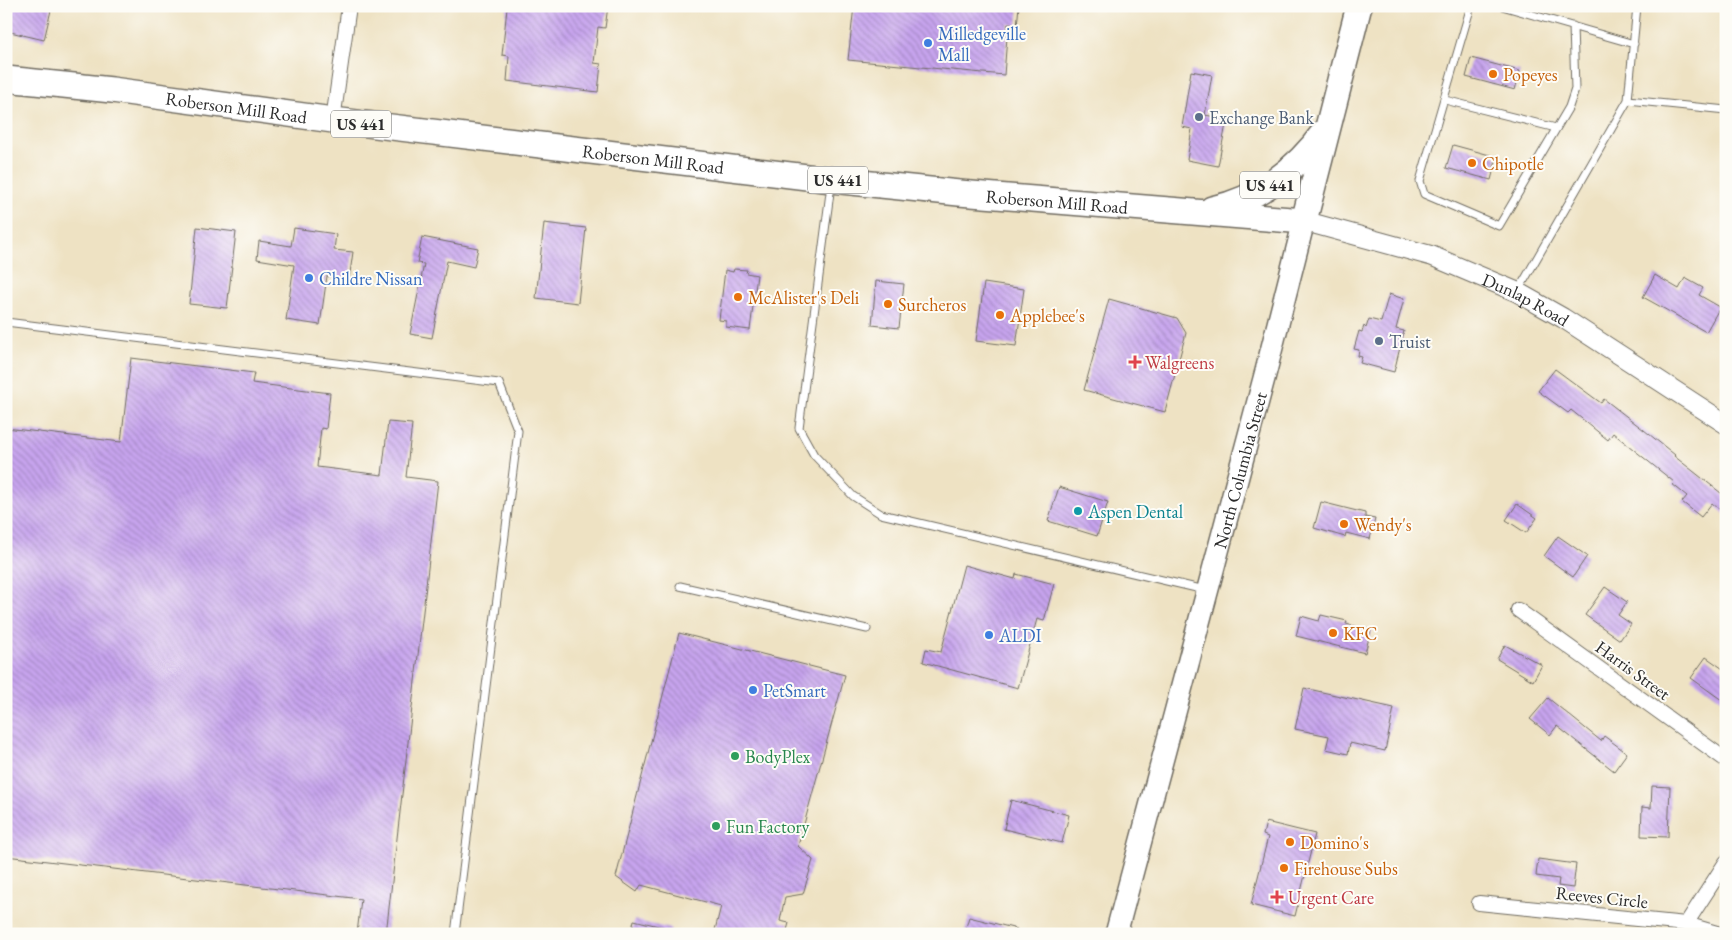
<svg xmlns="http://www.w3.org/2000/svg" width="1732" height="940" font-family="'EB Garamond',serif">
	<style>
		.building { fill: url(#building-back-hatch) }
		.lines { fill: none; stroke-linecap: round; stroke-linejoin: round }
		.lane-casing { stroke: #6f6b60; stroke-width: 9 }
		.street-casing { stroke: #6f6b60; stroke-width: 16 }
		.secondary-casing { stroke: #6f6b60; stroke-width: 21 }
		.primary-casing { stroke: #6f6b60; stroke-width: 24 }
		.highway-casing { stroke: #6f6b60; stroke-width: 28 }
		.lane { stroke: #fff; stroke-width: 7 }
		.street { stroke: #fff; stroke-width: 14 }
		.secondary { stroke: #fff; stroke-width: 19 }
		.primary { stroke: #fff; stroke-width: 21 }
		.highway { stroke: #fff; stroke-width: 25 }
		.shop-dot { fill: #3f7fe0; stroke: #fdfcf7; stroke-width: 2 }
		.food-dot { fill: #e8710a; stroke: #fdfcf7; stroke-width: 2 }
		.service-dot { fill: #5c6f8a; stroke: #fdfcf7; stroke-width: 2 }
		.health-dot { fill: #e0444e; stroke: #fdfcf7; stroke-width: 2 }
		.culture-dot { fill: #0f9aa8; stroke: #fdfcf7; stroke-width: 2 }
		.leisure-dot { fill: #2e9e5b; stroke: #fdfcf7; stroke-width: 2 }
		.labels { text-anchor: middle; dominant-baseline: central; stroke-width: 4; stroke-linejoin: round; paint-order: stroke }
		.shield { fill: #fdfcf7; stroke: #6a6a68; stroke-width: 1 }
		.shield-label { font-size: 16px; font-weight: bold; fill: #2b2b2b }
		.shop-label { font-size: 18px; fill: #366cbe; stroke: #fdfcf7; text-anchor: start }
		.food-label { font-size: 18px; fill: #c56008; stroke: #fdfcf7; text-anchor: start }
		.street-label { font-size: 18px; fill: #2b2b2b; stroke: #fdfcf7 }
		.service-label { font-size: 18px; fill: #4e5e75; stroke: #fdfcf7; text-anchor: start }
		.health-label { font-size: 18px; fill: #be3a42; stroke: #fdfcf7; text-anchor: start }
		.culture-label { font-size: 18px; fill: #0d838f; stroke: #fdfcf7; text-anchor: start }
		.leisure-label { font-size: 18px; fill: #27864d; stroke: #fdfcf7; text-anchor: start }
	</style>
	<defs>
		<pattern id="building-back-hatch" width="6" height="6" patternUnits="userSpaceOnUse" patternTransform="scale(1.25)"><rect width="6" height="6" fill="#c7a4ee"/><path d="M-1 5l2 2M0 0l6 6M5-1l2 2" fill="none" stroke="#a286c1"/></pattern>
	</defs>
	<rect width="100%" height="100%" fill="#fdfcf7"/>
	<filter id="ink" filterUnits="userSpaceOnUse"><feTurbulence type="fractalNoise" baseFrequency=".02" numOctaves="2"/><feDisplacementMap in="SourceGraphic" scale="10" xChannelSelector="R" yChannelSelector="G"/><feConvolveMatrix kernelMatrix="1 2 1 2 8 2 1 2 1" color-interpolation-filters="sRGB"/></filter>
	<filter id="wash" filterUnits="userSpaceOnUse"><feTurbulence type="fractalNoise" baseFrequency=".0096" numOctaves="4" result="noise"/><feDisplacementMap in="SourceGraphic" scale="20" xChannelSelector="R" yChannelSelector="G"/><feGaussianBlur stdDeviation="1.12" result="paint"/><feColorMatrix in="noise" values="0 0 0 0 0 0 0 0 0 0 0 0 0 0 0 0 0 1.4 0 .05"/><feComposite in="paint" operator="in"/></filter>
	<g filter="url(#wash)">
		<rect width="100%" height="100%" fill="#eee2c3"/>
		<g id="blocks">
			<path class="building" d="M6 6H52L44 40 6 31Z
				M515 6H608L605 28 598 27 594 63 601 64 598 92 507 81 509 56 502 55 507 8H515Z
				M854 6H1019L1017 26 1008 24 1004 75 848 60Z
				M1471 58 1520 71 1515 90 1466 77Z
				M1191 71 1212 75 1205 115 1227 119 1218 166 1187 160 1192 129 1182 127Z
				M1453 145 1497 157 1491 180 1446 168Z
				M544 223 586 228 578 303 536 298Z
				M197 227 236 232 227 308 189 304Z
				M294 228 336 234 334 250 353 252 349 280 327 276 320 325 286 320 294 265 257 259 259 241 291 246Z
				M422 237 478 248 474 267 447 261 432 338 410 334 424 264 417 263Z
				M734 269 747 270 746 273 757 275 750 330 726 327V321L719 320 725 270 733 272Z
				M1655 275 1679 289 1685 278 1703 288 1699 295 1720 307 1706 332 1643 297Z
				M876 281 904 284 899 328 872 325Z
				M984 283 1024 289 1016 346 976 341Z
				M1389 294 1404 299 1396 329 1404 331 1394 372 1360 363 1362 357 1358 356 1359 350 1354 349 1359 331 1362 332 1364 326 1366 328 1369 319 1381 322Z
				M1109 299 1177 318 1186 333 1165 412 1084 390Z
				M131 358 254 373 252 383 330 393 326 429 321 428 317 467 382 475 388 422 412 424 406 477 438 481 386 934H357L361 899 6 856V428L121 442Z
				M1555 369 1601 403 1604 399 1644 430 1675 455 1674 456 1726 497V515L1712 503 1701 517 1682 502 1687 496 1672 484 1674 482 1613 433 1608 440 1571 410 1568 413 1538 391Z
				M1059 487 1108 502 1097 536 1048 521Z
				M1321 502 1365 513V517L1375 519 1370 539 1346 533 1345 537 1314 528Z
				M1517 504 1537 518 1526 533 1506 520Z
				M1558 536 1587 556 1573 577 1544 556Z
				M964 565 1015 579 1016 574 1054 584 1044 621 1037 619 1018 688 923 662 926 649 941 652Z
				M1605 587 1627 602 1618 615 1631 624 1620 640 1585 615Z
				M1321 615 1347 621 1346 624 1371 630 1365 653 1296 636 1301 616 1319 621Z
				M679 633 845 675 798 846 813 860 803 894 785 897 780 921 789 923 786 934H714L721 906 641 885 637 892 616 877Z
				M1505 645 1542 665 1533 681 1497 659Z
				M1706 657 1726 671V703L1691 678Z
				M1304 688 1394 708 1385 751 1350 743 1348 754 1326 749 1329 736 1295 729Z
				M1548 698 1601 741 1604 736 1627 753 1614 771 1557 726 1550 735 1530 719Z
				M1652 786 1670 787 1668 837 1641 836 1642 807 1651 808Z
				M1011 800 1069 815 1062 843 1004 829Z
				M1266 822 1315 834 1295 916 1251 905 1268 837 1263 835Z
				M1538 859 1576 864 1573 888 1558 886 1559 879 1536 876Z
				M969 917 1017 929V934H964Z
				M634 920 671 929 670 934H631Z"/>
		</g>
	</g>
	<g filter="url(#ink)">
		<use href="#blocks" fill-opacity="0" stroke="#6f6b60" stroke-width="1"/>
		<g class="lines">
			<g class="lane-casing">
				<path id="lane" d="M1471 6 1420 181 1424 194 1499 226 1569 107 1575 89 1573 26
					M1502 6 1634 44
					M1445 100 1556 128
					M1628 100 1637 6
					M831 185 799 428 814 455 853 496 881 514 1205 590
					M1518 291 1628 100 1726 110
					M6 322 499 383 518 431 455 934
					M680 586 867 629"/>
			</g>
			<g class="street-casing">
				<path id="street" d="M333 120 349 6
					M1518 610 1726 760
					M1479 903 1686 924 1720 934
					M1686 924 1726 862"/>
			</g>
			<g class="secondary-casing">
				<g id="secondary">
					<path id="s1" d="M1304 221 1432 256 1517 292 1563 318 1726 424"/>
				</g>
			</g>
			<g class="primary-casing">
				<g id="primary">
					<path id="s2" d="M1116 934 1266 371 1304 221"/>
				</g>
			</g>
			<g class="highway-casing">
				<g id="highway">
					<path id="s3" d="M6 79 112 90 333 120 832 180 959 193 1304 221 1359 6"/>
					<path d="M1212 209C1258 200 1297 169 1324 132"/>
				</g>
			</g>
			<use href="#lane" class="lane"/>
			<use href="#street" class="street"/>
			<use href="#secondary" class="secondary"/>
			<use href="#primary" class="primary"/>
			<use href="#highway" class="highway"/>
		</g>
	</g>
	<g class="shop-dot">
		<circle cx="928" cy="43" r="5"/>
		<circle cx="309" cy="278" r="5"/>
		<circle cx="989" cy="635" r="5"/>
		<circle cx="753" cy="690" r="5"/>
	</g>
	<g class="food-dot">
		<circle cx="1493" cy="74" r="5"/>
		<circle cx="1472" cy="163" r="5"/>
		<circle cx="738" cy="297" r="5"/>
		<circle cx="888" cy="304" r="5"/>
		<circle cx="1000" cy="315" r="5"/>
		<circle cx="1344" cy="524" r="5"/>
		<circle cx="1333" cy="633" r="5"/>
		<circle cx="1290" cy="842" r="5"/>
		<circle cx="1284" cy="868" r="5"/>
	</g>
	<g class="service-dot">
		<circle cx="1199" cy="117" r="5"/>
		<circle cx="1379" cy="341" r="5"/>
	</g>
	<g class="health-dot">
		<path d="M1132.5 354.5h5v5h5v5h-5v5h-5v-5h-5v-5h5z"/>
		<path d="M1274.5 889.5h5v5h5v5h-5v5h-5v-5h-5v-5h5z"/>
	</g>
	<circle class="culture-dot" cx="1078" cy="511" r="5"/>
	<g class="leisure-dot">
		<circle cx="735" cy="756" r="5"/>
		<circle cx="716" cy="826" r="5"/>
	</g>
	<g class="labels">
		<g class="shield">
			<rect x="331" y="110.5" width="60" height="27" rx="4"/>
			<rect x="808" y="166.5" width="60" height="27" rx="4"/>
			<rect x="1240" y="171.5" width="60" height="27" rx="4"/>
		</g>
		<g class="shield-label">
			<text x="361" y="124">US 441</text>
			<text x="838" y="180">US 441</text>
			<text x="1270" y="185">US 441</text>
		</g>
		<g class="shop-label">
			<text x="938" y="33">Milledgeville<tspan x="938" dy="21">Mall</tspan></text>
			<text x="319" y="278">Childre Nissan</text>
			<text x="999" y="635">ALDI</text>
			<text x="763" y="690">PetSmart</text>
		</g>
		<g class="food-label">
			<text x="1503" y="74">Popeyes</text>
			<text x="1482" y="163">Chipotle</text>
			<text x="748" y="297">McAlister's Deli</text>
			<text x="898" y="304">Surcheros</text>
			<text x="1010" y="315">Applebee's</text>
			<text x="1354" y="524">Wendy's</text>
			<text x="1343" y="633">KFC</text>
			<text x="1300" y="842">Domino's</text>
			<text x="1294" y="868">Firehouse Subs</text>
		</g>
		<g class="street-label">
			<text stroke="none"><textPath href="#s3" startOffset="232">Roberson Mill Road</textPath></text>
			<text stroke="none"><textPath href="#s3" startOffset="652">Roberson Mill Road</textPath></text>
			<text stroke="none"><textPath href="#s3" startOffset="1058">Roberson Mill Road</textPath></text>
			<text stroke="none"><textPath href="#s1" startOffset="236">Dunlap Road</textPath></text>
			<text stroke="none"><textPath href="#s2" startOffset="480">North Columbia Street</textPath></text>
			<text transform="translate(1633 670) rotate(36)">Harris Street</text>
			<text transform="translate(1602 897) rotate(6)">Reeves Circle</text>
		</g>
		<g class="service-label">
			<text x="1209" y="117">Exchange Bank</text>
			<text x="1389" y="341">Truist</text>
		</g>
		<g class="health-label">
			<text x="1145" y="362">Walgreens</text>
			<text x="1288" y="897">Urgent Care</text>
		</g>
		<g class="culture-label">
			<text x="1088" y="511">Aspen Dental</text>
		</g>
		<g class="leisure-label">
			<text x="745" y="756">BodyPlex</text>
			<text x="726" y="826">Fun Factory</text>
		</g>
	</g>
	<rect width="1732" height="940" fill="none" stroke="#fdfcf7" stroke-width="25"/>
</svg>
